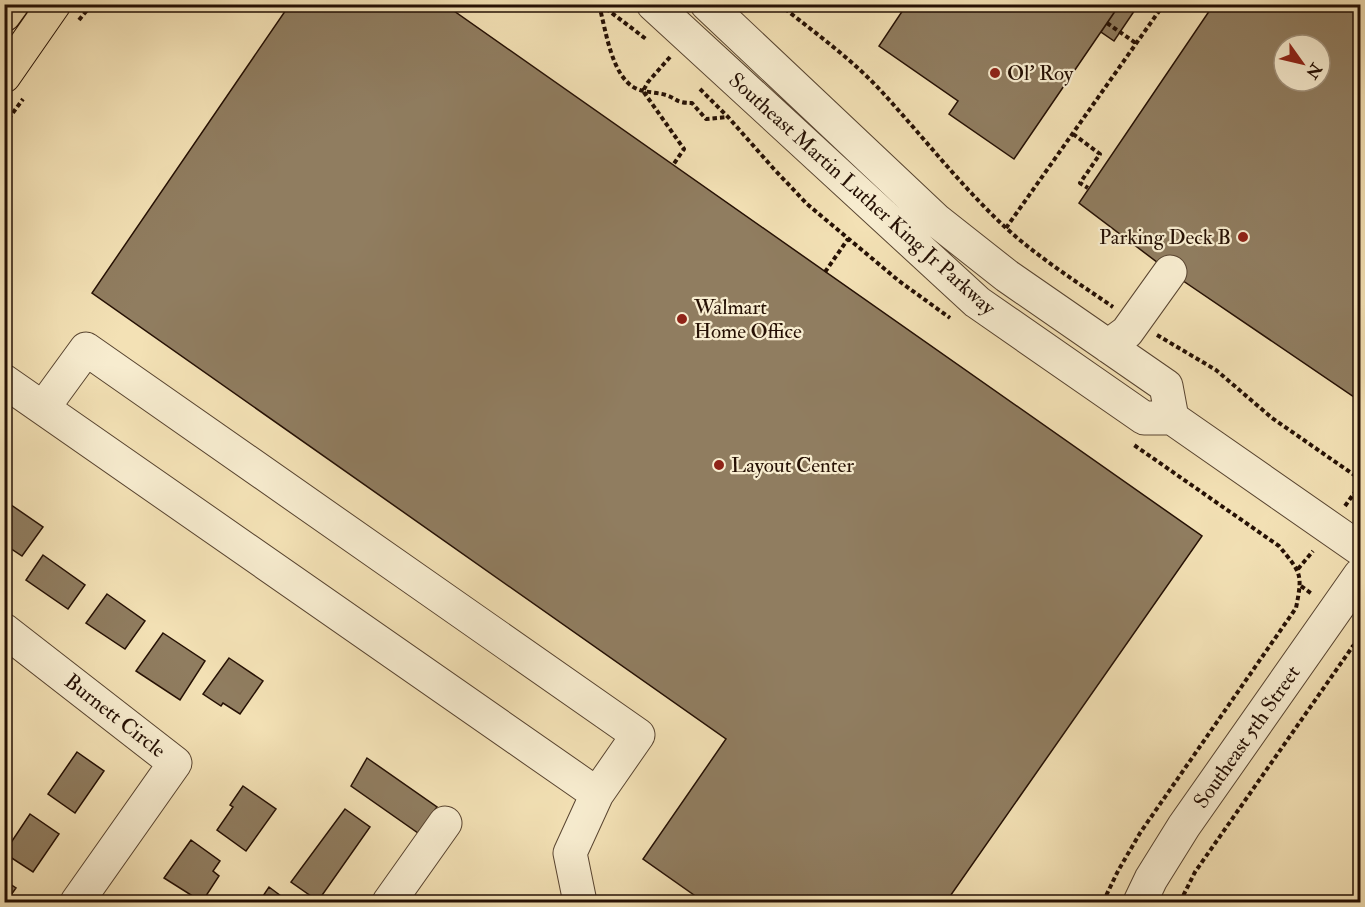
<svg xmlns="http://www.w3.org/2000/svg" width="1365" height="907" font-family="'IM FELL Double Pica',serif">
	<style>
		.building { fill: #907d60; stroke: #251004; stroke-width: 1.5; fill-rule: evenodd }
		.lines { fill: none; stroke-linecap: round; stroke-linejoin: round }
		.minor-casing { stroke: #584430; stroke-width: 35 }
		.major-casing { stroke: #251004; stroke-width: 35 }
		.path { stroke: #251004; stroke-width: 4; stroke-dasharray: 4.5 3; stroke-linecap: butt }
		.minor { stroke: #f7eccf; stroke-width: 33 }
		.major { stroke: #f3e1b5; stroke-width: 33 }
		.poi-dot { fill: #8f2418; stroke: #f7eccf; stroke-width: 2 }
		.labels { text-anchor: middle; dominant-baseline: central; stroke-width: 4.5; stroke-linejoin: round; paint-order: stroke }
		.poi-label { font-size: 21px; fill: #251004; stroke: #f7eccf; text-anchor: start }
		.street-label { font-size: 21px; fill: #251004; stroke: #f7eccf }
	</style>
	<rect width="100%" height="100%" fill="#f3e1b5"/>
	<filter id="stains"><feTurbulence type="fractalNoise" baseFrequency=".00333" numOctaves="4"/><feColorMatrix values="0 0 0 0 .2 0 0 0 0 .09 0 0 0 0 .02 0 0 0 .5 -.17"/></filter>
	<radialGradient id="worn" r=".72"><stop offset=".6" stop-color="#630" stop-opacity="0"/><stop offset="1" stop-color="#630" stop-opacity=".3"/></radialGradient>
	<path class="building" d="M290 4H444L1202 536 946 902H704L643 859 726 739 92 293Z
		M907 4H1120L1014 159 949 114 958 101 879 46Z
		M1120 4H1139L1114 41 1101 32Z
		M1214 4H1360V401L1170 272 1079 203ZM1284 45H1320V81H1284Z
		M4 500 43 527 22 556 4 544Z
		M43 555 85 585 68 609 26 580Z
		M107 594 145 621 125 649 86 623Z
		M163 633 205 661 180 700 136 671Z
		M229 658 263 681 240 714 223 703 221 706 203 694Z
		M77 752 104 771 75 813 48 794Z
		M367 758 437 807 418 833 351 786Z
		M243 786 276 809 246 851 217 830 233 807 230 805Z
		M345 809 370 827 318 901 291 882Z
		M30 814 59 834 33 872 4 853Z
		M191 840 220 861 213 871 219 876 202 902 164 878Z
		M4 880 16 888 6 902H4Z
		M269 887 289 902H259Z"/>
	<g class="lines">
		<g class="minor-casing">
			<path id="minor" d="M653 4 977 302 1144 418H1172L1360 549
				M707 4 936 220 1007 276 1166 386 1172 418
				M1108 346 1127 332 1170 272
				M4 381 597 794 570 853 580 902
				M43 408 86 349 638 735 597 794
				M4 630 175 763 77 902
				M389 902 445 823
				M1140 902 1151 879 1184 826 1360 575"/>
		</g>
		<g class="major-casing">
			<path id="major" d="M4 15 12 4
				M4 76 54 4"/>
		</g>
		<path class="path" d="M600 4 646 39
			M779 4C815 33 852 59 883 93 924 138 962 187 1006 228 1039 258 1077 282 1113 307
			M599 5C606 30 611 75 635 88 645 93 656 92 666 95 678 99 676 103 692 103L706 119 728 117
			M79 20 92 4
			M1107 23 1137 44
			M670 57 648 82 643 91 684 149 673 165
			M700 89 728 117 773 168 807 204 899 281 950 318
			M4 125 23 99
			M1073 134 1100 154 1080 183 1088 188
			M1006 228 1164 4
			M825 272 848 239
			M1157 335 1216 370 1272 418 1360 479
			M1345 506 1360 485
			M1298 569 1313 551
			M1301 586 1312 594
			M1103 902 1118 871 1140 833 1296 608C1303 573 1301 573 1279 546L1134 445
			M1180 902 1195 872 1353 646 1360 640"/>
		<use href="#minor" class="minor"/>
		<use href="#major" class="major"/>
	</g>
	<g class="poi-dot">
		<circle cx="995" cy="73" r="6"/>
		<circle cx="1243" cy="237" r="6"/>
		<circle cx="682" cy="319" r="6"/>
		<circle cx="719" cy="465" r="6"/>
	</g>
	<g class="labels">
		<g class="poi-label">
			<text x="1007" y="73">Ol' Roy</text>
			<text x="1231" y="237" text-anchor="end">Parking Deck B</text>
			<text x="694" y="307">Walmart<tspan x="694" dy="24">Home Office</tspan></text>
			<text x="731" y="465">Layout Center</text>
		</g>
		<g class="street-label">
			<text transform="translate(862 194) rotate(42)">Southeast Martin Luther King Jr Parkway</text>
			<text transform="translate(115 716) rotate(38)">Burnett Circle</text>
			<text transform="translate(1247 737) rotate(-55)">Southeast 5th Street</text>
		</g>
	</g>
	<rect width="1365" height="907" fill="none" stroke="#f3e1b5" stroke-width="24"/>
	<rect x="6" y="6" width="1353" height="895" fill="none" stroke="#251004" stroke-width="3"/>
	<rect x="12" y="12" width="1341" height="883" fill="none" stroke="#251004" stroke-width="1.5"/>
	<g transform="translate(1302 63) rotate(124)"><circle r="28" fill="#f7eccf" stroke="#a3947e" stroke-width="1.5"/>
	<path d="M0-4.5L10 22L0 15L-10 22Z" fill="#8f2418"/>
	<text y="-9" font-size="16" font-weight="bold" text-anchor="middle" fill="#251004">N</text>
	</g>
	<rect width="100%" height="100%" filter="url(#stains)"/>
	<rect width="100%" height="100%" fill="url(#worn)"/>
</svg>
